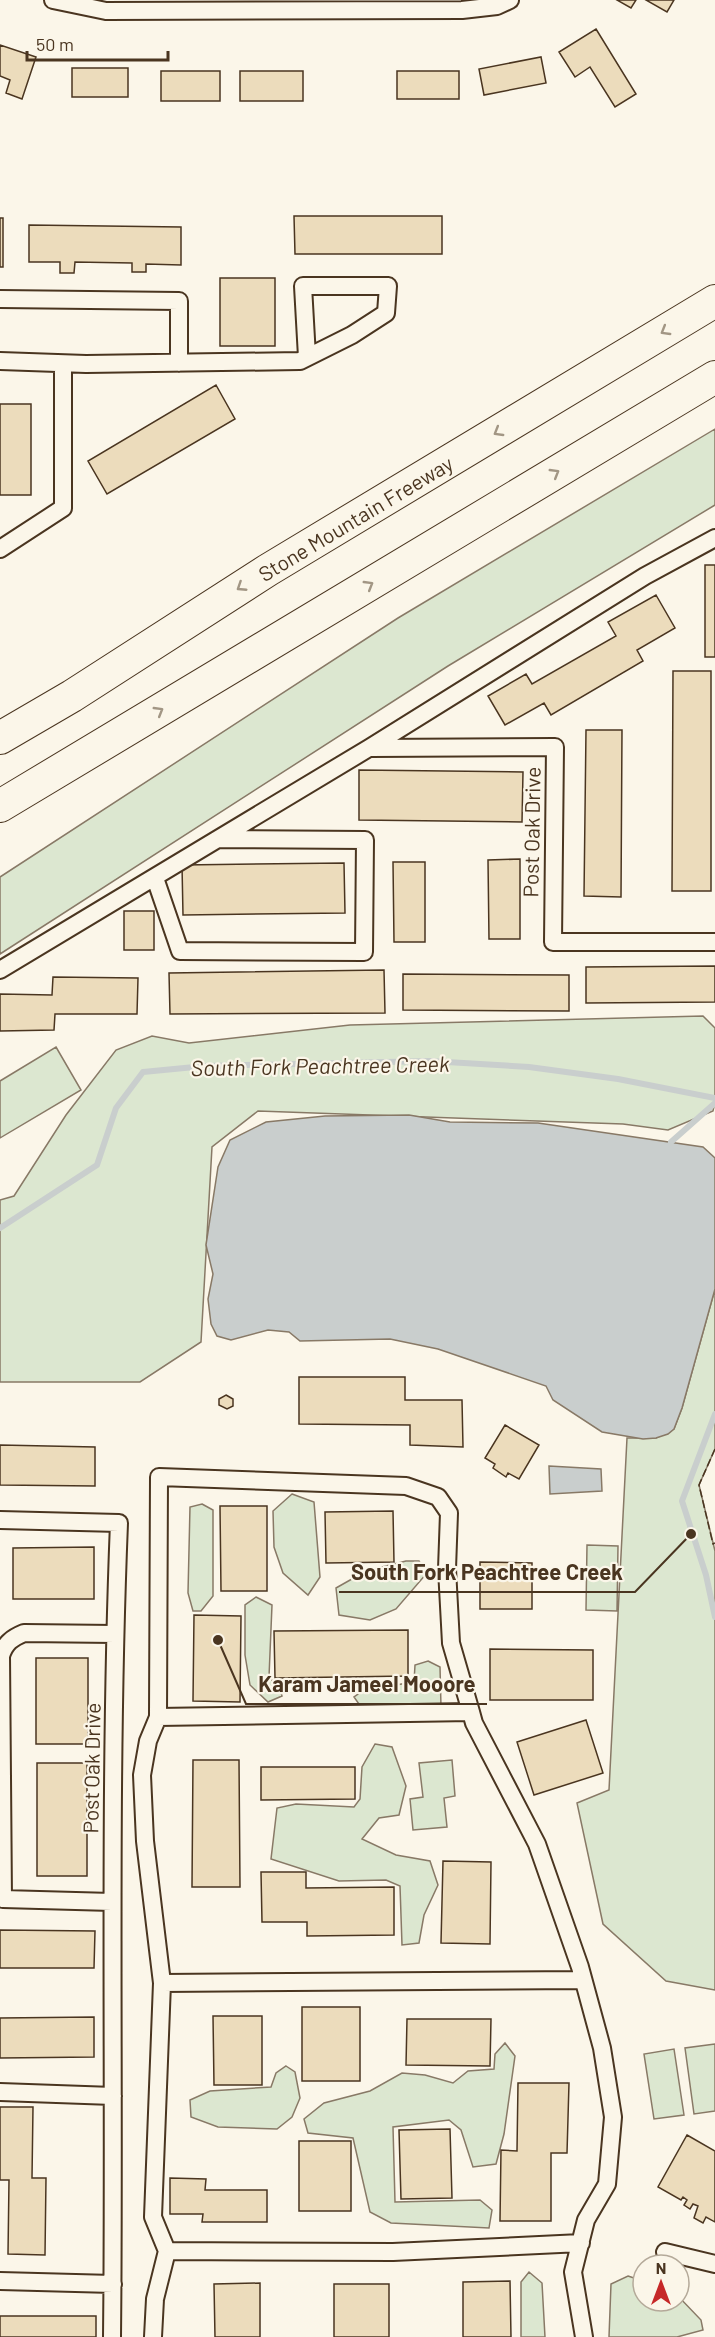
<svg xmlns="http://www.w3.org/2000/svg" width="715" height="2337" font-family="Barlow,sans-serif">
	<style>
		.green { fill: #dce7d0; stroke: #887966; stroke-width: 1.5 }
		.water { fill: #c9cecd; stroke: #887966; stroke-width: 1.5 }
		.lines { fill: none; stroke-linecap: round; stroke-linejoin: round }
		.stream { stroke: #c9cecd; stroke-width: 6 }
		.building { fill: #ecdcbc; stroke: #4a3520; stroke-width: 1.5 }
		.minor-casing { stroke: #4a3520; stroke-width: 20 }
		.motorway-casing { stroke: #4a3520; stroke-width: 34 }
		.minor { stroke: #fbf6e9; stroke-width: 16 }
		.motorway { stroke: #fbf6e9; stroke-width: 32 }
		.fence { stroke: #4a3520; stroke-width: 1.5; stroke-dasharray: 8 3; stroke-linecap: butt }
		.oneway { stroke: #a29684 }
		.labels { text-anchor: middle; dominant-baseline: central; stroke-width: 4.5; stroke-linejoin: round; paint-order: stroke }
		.street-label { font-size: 21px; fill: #4a3520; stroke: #fbf6e9 }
		.water-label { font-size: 22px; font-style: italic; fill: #4a3520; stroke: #fbf6e9 }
		.leader { fill: none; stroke: #4a3520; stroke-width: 2 }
		.callout-dot { fill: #4a3520; stroke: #fbf6e9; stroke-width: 2 }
		.callout-label { font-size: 22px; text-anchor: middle; font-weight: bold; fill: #4a3520; stroke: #fbf6e9; stroke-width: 4.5; stroke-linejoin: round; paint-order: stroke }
	</style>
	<rect width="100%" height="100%" fill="#fbf6e9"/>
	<path class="green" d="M715 429V505L448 666 0 954V877L398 618Z
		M703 1016 715 1028V1102L713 1111 668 1130 623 1124 258 1111 212 1147 201 1342 140 1382H0V1200L14 1196 66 1115 116 1050 152 1036 189 1043 350 1025Z
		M56 1047 81 1090 0 1138V1081Z
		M715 1289V1449L699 1485 715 1551V1990L666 1981 603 1924 577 1803 609 1790 627 1438H656L674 1429 682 1408Z
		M292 1494 314 1502 320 1577 308 1595 283 1573 274 1547 273 1511Z
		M202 1504 213 1510V1596L201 1611H193L188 1593 190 1507Z
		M587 1545 618 1546 617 1611 586 1610Z
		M406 1561H419L427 1573 396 1609 370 1620 339 1615 336 1588 366 1571Z
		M256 1597 272 1605 269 1677 280 1689 282 1696 268 1702 250 1685 245 1655V1605Z
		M428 1661 440 1667 441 1707H361L354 1697 364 1690 414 1682 415 1665Z
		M375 1744 392 1747 406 1786 399 1815 379 1818 362 1839 396 1855 430 1861 438 1885 424 1915 419 1943 402 1945 400 1886 386 1880 339 1881 271 1859 277 1808 296 1804 354 1807 360 1799 362 1767Z
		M452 1760 455 1796 444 1798 447 1827 413 1830 410 1799 423 1797 419 1763Z
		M505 2043 515 2056 504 2134 496 2164 473 2167 461 2130 449 2120 393 2127 395 2202 480 2200 492 2210 489 2228 391 2223 370 2212 353 2138 308 2133 304 2119 324 2103 370 2091 402 2073 425 2075 453 2083 468 2071 494 2069 495 2054Z
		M715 2044V2111L694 2114 685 2048Z
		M674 2049 684 2115 654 2119 644 2054Z
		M286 2066 295 2072 300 2098 292 2117 277 2129 218 2127 191 2117 190 2100 210 2091 271 2087 276 2073Z
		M529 2272 542 2283 545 2337H521V2282Z
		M628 2276 643 2281V2301H679V2297L701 2320 703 2330 677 2337H609L611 2284Z"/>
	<path class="water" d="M409 1115 450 1122 538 1123 703 1147 715 1158V1289L682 1408 674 1429 668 1434 656 1438 643 1439 602 1432 553 1400 546 1386 438 1349 390 1339 300 1341 289 1332 268 1330 231 1340 217 1336 211 1324 208 1299 213 1274 206 1245 218 1167 230 1140 266 1122 325 1116Z
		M549 1466 601 1469 602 1491 550 1494Z"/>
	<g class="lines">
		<path class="stream" d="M671 1142 715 1103
			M0 1228 97 1165 116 1108 143 1072 205 1066 430 1061 529 1067 618 1079 715 1098
			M715 1414 682 1501 706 1575 715 1617"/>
	</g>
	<path class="building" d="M617 0H636L631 8Z
		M646 0H674L667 12Z
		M596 29 636 94 615 107 590 67 575 77 559 52Z
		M0 45 36 57 22 99 6 93 10 80 0 76Z
		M541 57 546 83 484 95 479 69Z
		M72 68H128V97H72Z
		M161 71H220V101H161Z
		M240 71H303V101H240Z
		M397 71H459V99H397Z
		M294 216H442V254H295Z
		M0 218H3V267H0Z
		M29 225 181 227V265L146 264V272H132V263L75 262 74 273H60V262H29Z
		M220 278H275V346H220Z
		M216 385 235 419 107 494 88 461Z
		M0 404H31V495H0Z
		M705 565H715V657H705Z
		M656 595 675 628 637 650 643 661 551 715 544 703 505 725 488 696 526 674 532 684 616 636 608 622Z
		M673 671H711V891H672Z
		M586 730H622L621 897 584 896Z
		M359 770 523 772 522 822 359 820Z
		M520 859V939H489L488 860Z
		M393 862H425V942H394Z
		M344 863 345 913 183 915 182 865Z
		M124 911H154V950H124Z
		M715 966V1002L586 1003V967Z
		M384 970 385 1013 170 1014 169 973Z
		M403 974 569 975V1011L403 1010Z
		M53 977 138 978 137 1014H55L54 1030 0 1031V994L52 995Z
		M299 1377H405V1400H462L463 1447 410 1445V1425L299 1424Z
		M226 1395 233 1399V1406L227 1409 219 1405V1399Z
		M505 1425 539 1445 519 1479 508 1473 506 1477 493 1468 495 1464 485 1458Z
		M0 1445 95 1447V1486L0 1485Z
		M220 1506H267V1591H221Z
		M393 1511 394 1562 326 1563 325 1512Z
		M94 1547V1599H13V1548Z
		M480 1562 532 1563V1609H480Z
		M194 1615 241 1616 240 1702 193 1701Z
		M408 1630V1676L275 1678 274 1631Z
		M490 1649 593 1650V1700H490Z
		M36 1658H88V1744H36Z
		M586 1720 603 1773 534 1795 517 1742Z
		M193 1760H239L240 1887H192Z
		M37 1763H87V1876H37Z
		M261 1767H355V1799L261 1800Z
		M443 1861 491 1862 490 1944 441 1943Z
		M261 1872H306V1888L394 1887V1935L307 1936V1922H262Z
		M0 1930 95 1931 94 1968H0Z
		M302 2007H360V2081H302Z
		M213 2016H262V2085H214Z
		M94 2017V2057L0 2058V2018Z
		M407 2019H491L490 2066 406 2065Z
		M518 2083H569L567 2153H551V2221H500L501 2150 517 2151Z
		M0 2107H33L32 2178H46L45 2255 8 2254 9 2180H0Z
		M450 2129 452 2198 401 2199 399 2130Z
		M687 2135 715 2151V2222L706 2217 703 2223 694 2218 698 2206 693 2204 690 2209 684 2205 687 2200 683 2197 681 2200 658 2187Z
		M299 2141H351V2211H299Z
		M170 2178 206 2179 205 2190H267V2222H202L203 2214H170Z
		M510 2281 511 2337H463V2282Z
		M260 2283V2337H215L214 2284Z
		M334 2284H389V2337H334Z
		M0 2316H96V2337H0Z"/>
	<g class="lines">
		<g class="minor-casing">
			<path id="minor" d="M53 0 106 11 462 10 497 6 510 0
				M0 299 179 301V363
				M0 361 86 364 300 361 352 335 386 313 388 286H303L307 357
				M0 549 63 508V364
				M370 748 555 747 553 942H715
				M155 878 180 951 364 952 365 840 218 839
				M0 970 369 748 645 576 715 538
				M0 1520 119 1523C108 1794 115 2066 112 2337
				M158 1717 471 1712
				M112 1902 3 1899 1 1656C5 1643 12 1638 24 1633L115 1634
				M162 1983 583 1980
				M0 2092 113 2096
				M581 2243 393 2252 167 2251 153 2217 162 1983 145 1841 142 1775 148 1741 158 1717 159 1477 406 1486 438 1497 449 1513 447 1569 451 1643 471 1712 474 1723 537 1844 580 1967 602 2048 613 2117 607 2184 586 2220 573 2272 584 2337
				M665 2252 715 2264
				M0 2281 113 2284
				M153 2337 155 2299 167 2251"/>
		</g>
		<g class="motorway-casing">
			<g id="motorway">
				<path id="s1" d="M0 738 72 696 268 570 715 301"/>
				<path d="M0 806 715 377"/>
			</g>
		</g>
		<use href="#minor" class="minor"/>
		<use href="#motorway" class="motorway"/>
		<path class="fence" d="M715 1449 699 1485 713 1544 715 1543"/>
	</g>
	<defs><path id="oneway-chevron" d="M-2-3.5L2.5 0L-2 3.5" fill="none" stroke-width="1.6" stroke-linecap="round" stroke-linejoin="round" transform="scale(1.5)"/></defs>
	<g class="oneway">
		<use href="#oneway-chevron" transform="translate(665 331) rotate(149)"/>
		<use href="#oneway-chevron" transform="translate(498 432) rotate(149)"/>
		<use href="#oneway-chevron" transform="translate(555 473) rotate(-31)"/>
		<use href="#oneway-chevron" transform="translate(369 585) rotate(-31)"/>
		<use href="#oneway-chevron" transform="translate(241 587) rotate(147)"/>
		<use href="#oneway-chevron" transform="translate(159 711) rotate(-31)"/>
	</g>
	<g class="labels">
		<g class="street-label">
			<text stroke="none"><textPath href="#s1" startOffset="418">Stone Mountain Freeway</textPath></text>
			<text transform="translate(531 832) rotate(-89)">Post Oak Drive</text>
			<text transform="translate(91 1768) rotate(-89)">Post Oak Drive</text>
		</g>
		<g class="water-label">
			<text transform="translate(320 1065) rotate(-1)">South Fork Peachtree Creek</text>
		</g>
	</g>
	<path class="leader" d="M691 1534L635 1592H339M218 1640L246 1704H487"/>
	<g class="callout-dot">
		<circle cx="691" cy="1534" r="6"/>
		<circle cx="218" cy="1640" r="6"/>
	</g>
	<g class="callout-label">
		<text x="487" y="1580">South Fork Peachtree Creek</text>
		<text x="367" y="1692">Karam Jameel Mooore</text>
	</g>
	<g transform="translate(661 2283)"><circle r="28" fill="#fbf6e9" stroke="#b4a999" stroke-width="1.5"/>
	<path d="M0-4.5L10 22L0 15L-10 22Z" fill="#c62828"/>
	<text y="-9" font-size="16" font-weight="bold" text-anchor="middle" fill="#4a3520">N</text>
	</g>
	<path d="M27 51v9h141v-9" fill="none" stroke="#4a3520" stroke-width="3"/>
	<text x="36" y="51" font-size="18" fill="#4a3520" stroke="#fbf6e9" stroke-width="4.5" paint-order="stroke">50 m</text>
</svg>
